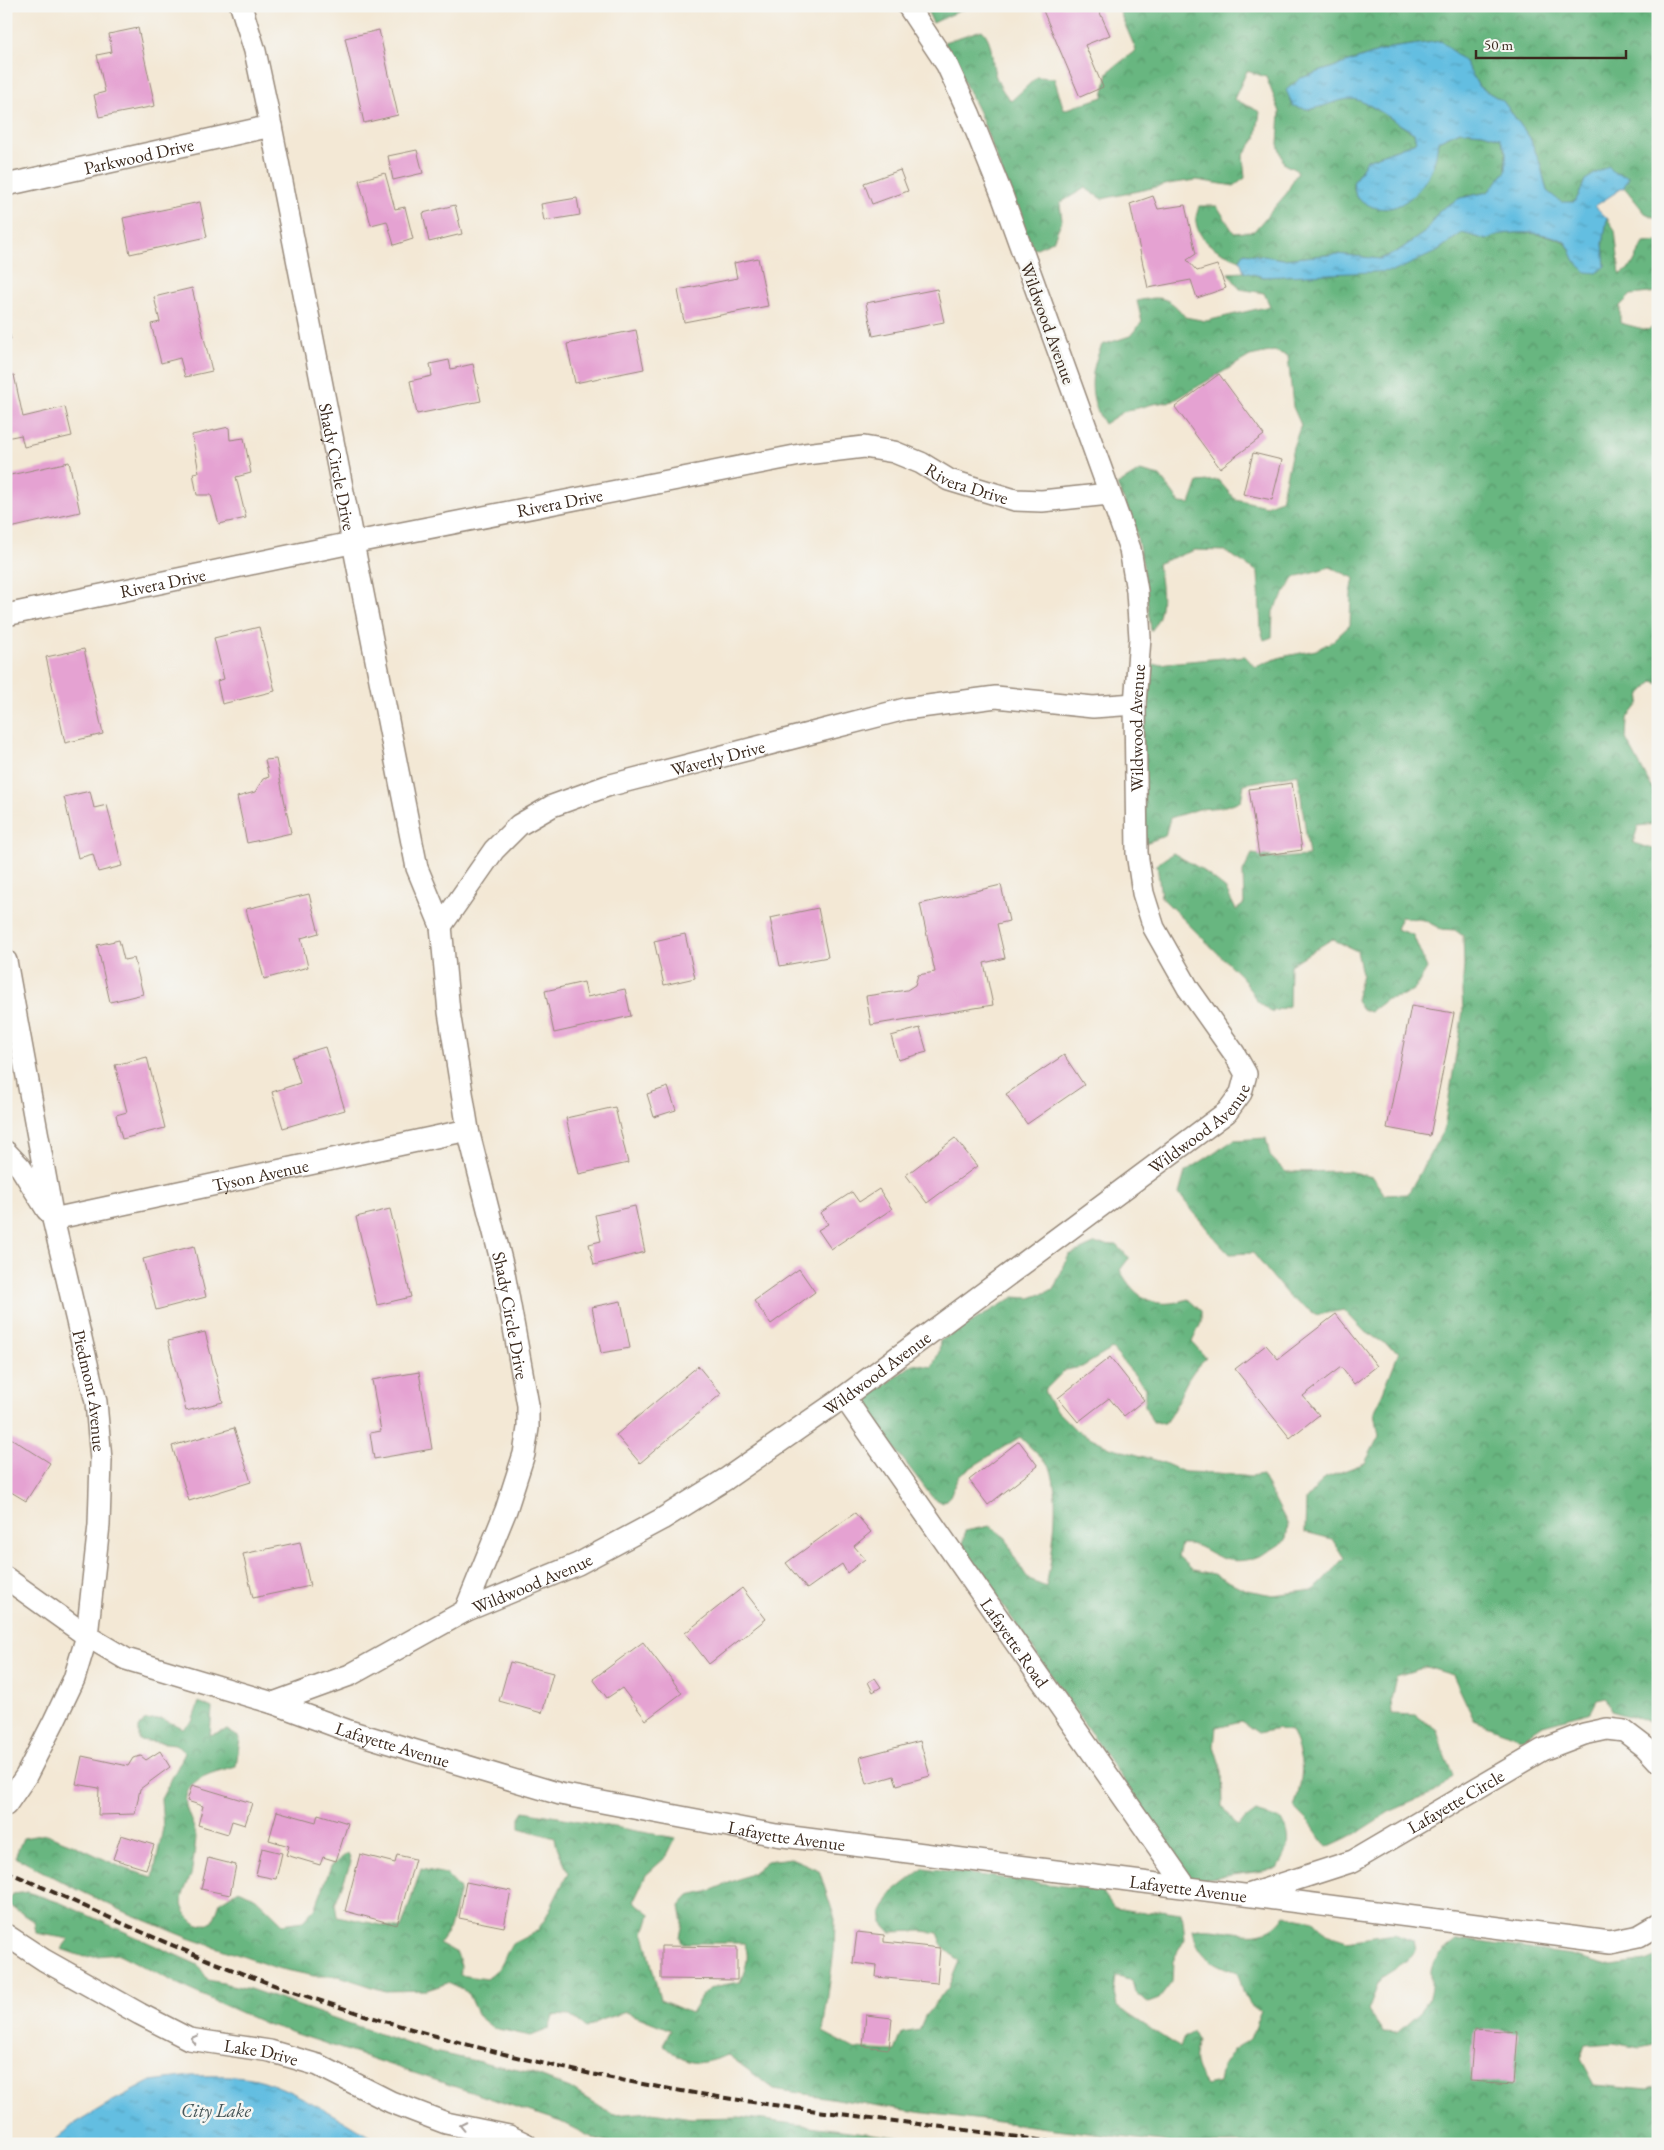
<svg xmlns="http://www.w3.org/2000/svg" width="1664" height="2150" font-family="'EB Garamond',serif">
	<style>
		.forest { fill: url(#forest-crowns); stroke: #52704f }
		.water { fill: url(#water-ripples); stroke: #4f7480 }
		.building { fill: #e5a2d2 }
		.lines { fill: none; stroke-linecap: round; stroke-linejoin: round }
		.minor-casing { stroke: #97897a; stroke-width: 24 }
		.minor { stroke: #fff; stroke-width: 21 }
		.rail { stroke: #3b2a1e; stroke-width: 4; stroke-dasharray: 8 4; stroke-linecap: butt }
		.oneway { stroke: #a79f9a }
		.labels { text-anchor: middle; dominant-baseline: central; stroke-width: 5; stroke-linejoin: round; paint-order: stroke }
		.street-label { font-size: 18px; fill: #3b2a1e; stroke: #f6f6f2 }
		.water-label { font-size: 19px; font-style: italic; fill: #475658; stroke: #f6f6f2 }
	</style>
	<defs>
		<pattern id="forest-crowns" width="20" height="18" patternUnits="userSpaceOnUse" patternTransform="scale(1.25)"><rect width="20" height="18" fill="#68b680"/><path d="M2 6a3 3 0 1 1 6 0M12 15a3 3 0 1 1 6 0" fill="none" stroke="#579468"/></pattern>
		<pattern id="water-ripples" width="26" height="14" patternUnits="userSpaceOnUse" patternTransform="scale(1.25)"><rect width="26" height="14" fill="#63bee1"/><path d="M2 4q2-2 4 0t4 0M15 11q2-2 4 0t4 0" fill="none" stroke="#539bb6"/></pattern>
	</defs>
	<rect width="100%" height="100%" fill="#f6f6f2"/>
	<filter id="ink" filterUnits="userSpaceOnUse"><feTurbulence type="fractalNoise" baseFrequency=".02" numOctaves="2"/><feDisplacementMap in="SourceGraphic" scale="10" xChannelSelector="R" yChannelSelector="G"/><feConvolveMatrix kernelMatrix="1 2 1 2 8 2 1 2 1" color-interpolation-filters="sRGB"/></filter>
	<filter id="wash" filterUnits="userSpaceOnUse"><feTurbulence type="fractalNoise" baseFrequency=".0096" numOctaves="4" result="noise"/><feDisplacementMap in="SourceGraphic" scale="20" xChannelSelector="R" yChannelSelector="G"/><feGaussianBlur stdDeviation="1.12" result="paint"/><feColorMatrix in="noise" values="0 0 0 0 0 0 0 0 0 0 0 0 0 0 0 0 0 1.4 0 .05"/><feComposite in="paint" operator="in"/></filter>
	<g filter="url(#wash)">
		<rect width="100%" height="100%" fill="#f3e8d5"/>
		<path class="forest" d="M925 6H970L933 23Z
			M1129 6H1658V219L1645 213 1624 187 1628 177 1615 173 1585 180 1579 195 1574 202 1561 203 1547 191 1540 163 1530 138 1503 101 1479 87 1465 62 1441 41 1390 48 1301 78 1309 110C1320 106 1341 98 1352 99 1368 100 1398 125 1414 133L1416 142 1367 160 1353 183 1356 197 1433 166 1438 141 1460 131 1483 133 1500 138 1506 152V171L1488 192 1460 198 1440 210 1425 232 1398 251 1380 259 1338 254 1283 259 1244 253 1240 260C1222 253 1199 244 1196 222 1195 217 1198 211 1199 206H1217L1234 233 1254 231 1286 194 1298 171 1284 164 1278 144 1280 112 1266 77 1247 71 1234 99 1260 112 1256 138 1243 156 1245 178 1234 186 1197 180 1174 183 1102 199 1085 188 1060 203 1062 220 1053 241 1032 250 979 112 944 42 982 30C993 41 991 55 994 70 997 83 1003 92 1011 101L1037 77 1054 78 1064 110 1103 97 1108 72 1136 50 1120 13Z
			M1607 218 1615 230 1620 275 1631 267 1644 243 1658 241V292L1631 295 1620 306V323L1647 330 1658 326V684L1654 681 1641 694 1639 704 1627 719 1626 739 1658 799V822L1655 824 1638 826 1633 843 1653 849 1658 848V1728L1632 1716 1611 1710 1606 1698 1597 1700 1591 1712 1543 1725 1522 1739 1474 1720 1453 1675 1426 1667 1396 1676 1391 1700 1392 1714 1416 1715 1437 1731 1445 1757 1453 1776 1439 1790 1389 1812 1355 1834 1327 1847 1312 1826 1294 1808C1304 1774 1305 1763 1291 1731L1278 1729 1258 1733 1241 1721 1216 1727 1214 1746 1222 1771 1223 1806 1237 1826 1256 1812 1282 1820C1293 1838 1289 1852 1277 1869L1203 1879H1191L963 1547 965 1531 990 1526 1006 1538 1013 1555 1029 1580 1046 1587C1052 1558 1061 1496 1050 1467 1049 1465 1024 1441 1020 1437L959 1475 950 1496 943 1503 932 1497 889 1441 868 1409 870 1396 913 1364 932 1367 939 1352 940 1341 1014 1297 1030 1298 1053 1290 1069 1255 1094 1244 1117 1245 1129 1258 1120 1270C1136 1300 1156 1310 1188 1299L1201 1311V1323L1192 1342 1206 1358C1181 1380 1183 1399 1165 1423H1153L1145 1406V1387L1112 1349 1082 1367 1065 1370 1044 1391 1053 1407 1077 1431 1110 1447 1162 1462 1184 1472 1218 1473 1250 1477 1262 1475 1288 1525 1286 1540C1265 1555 1243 1568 1217 1556 1202 1549 1198 1543 1181 1544L1178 1556 1193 1570 1214 1574 1246 1590 1273 1595 1314 1590 1344 1558 1332 1539 1305 1532 1306 1499 1325 1478 1365 1463 1379 1436 1375 1412 1399 1352 1364 1331 1344 1310 1317 1315 1290 1298 1253 1253 1230 1254 1212 1235 1179 1194 1185 1172 1234 1140 1266 1138 1270 1156 1286 1172 1348 1171 1372 1177 1385 1195 1408 1194 1444 1129 1463 1011 1462 992 1464 965 1463 936 1455 930 1441 929 1424 920 1401 917 1396 929 1413 935 1427 968 1416 988 1403 996 1387 999 1370 1012 1362 1009 1356 1000 1362 974 1357 951 1332 939 1290 965 1289 1006 1271 1012 1257 1001 1243 978 1161 897 1157 864 1173 853 1199 868 1225 888 1236 910 1244 904 1243 872 1252 854 1277 858 1309 856 1298 774 1244 784 1241 801 1222 807 1199 809 1170 818 1165 836 1145 843 1141 709 1149 666 1167 663 1245 656 1255 667 1281 657 1316 650 1333 641 1350 625 1351 594 1354 578 1330 567 1295 577 1273 611 1272 637 1264 640 1261 630 1258 572 1225 551 1195 550 1158 563C1161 586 1167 612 1151 631L1143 566 1134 523 1117 485 1140 471 1160 476 1180 503 1190 504 1198 482 1218 480 1235 499 1266 506 1281 500 1293 447 1301 425 1293 407 1288 356 1274 351 1250 356 1173 401 1153 404 1123 412 1104 424C1088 397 1089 373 1102 345L1130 336 1142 322 1137 301C1160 295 1170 297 1185 317L1206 321 1270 306 1264 293 1240 289 1228 273 1244 272 1264 277 1434 253 1462 233 1487 240C1499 228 1549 232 1564 242 1569 245 1572 256 1576 262L1605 266 1603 244Z
			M199 1702 212 1708 210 1735 227 1730 240 1738 236 1766C220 1771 198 1774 189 1789 179 1805 194 1820 196 1837 196 1841 192 1871 191 1875 182 1897 174 1907 198 1925L213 1922 220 1902 239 1890 256 1898 283 1924 303 1921 316 1907 331 1866 348 1853 351 1862 335 1904 337 1916 401 1929 421 1869 446 1874 460 1889 450 1928 439 1943 457 1953 461 1966 460 1975 486 1979 498 1969 512 1944 537 1931 545 1919 568 1873C564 1861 557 1851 555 1838L520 1828V1817L524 1811 676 1838 667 1856 646 1875 634 1901 650 1914 644 1933 660 2000 691 2013C708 1984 708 1988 740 1982 745 1969 751 1957 744 1943H682L680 1937 683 1923 680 1906 689 1896 707 1892 751 1874 767 1861 791 1858 819 1870 835 1919 834 1951 823 2032 855 2049 895 2051 902 2033 919 2030 925 2016 948 1988 959 1961 944 1948 938 1933 922 1931 890 1932 882 1923V1912L892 1893 924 1868 1102 1891 1114 1908 1145 1913 1160 1910 1182 1913 1185 1939 1173 1960 1172 1982 1159 1999 1148 2003 1135 1992 1132 1981 1116 1976 1114 1992 1117 2007 1180 2048 1184 2037 1193 2032 1198 2040C1192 2061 1194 2068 1206 2085L1219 2082 1222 2067 1233 2050 1250 2039 1261 2010C1241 2004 1244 1988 1237 1972 1212 1964 1198 1956 1193 1930 1226 1923 1263 1950 1285 1915L1314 1921 1326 1934 1347 1941 1394 1934 1414 1941 1416 1950 1407 1961 1381 1977 1368 2010 1383 2032 1397 2033C1407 2024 1420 2014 1427 2002 1432 1992 1431 1982 1431 1971 1433 1957 1448 1947 1458 1939L1571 1955 1611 1966 1646 1961 1658 1956V2044L1640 2048 1613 2043 1585 2045 1580 2059 1594 2085 1648 2090 1658 2087V2144H1178L917 2112 774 2089 728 2055C697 2066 688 2067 663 2044L671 2030 626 2012 601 2020 586 2028 570 2016 553 2015 549 2029 531 2036 493 2028 478 2016 467 1992 448 1983 427 1990 385 1991 339 1976H314L277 1968 189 1938 125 1912 70 1886 15 1857 23 1838 46 1834 72 1844 123 1868 153 1877 163 1828 161 1799 185 1753 175 1744 139 1740V1728L144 1721 162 1719 183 1728 192 1722Z
			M28 1892 61 1903 198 1965 208 1980 250 1989 429 2051 532 2073 570 2088 613 2115 652 2112 691 2118 740 2117 950 2144H610L597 2140 561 2122 264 2023 188 1989 119 1954 84 1957 61 1949 69 1939 36 1933 34 1921 6 1903 13 1894Z"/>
		<path class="water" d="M1441 41 1465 62 1479 87 1503 101 1530 138 1540 163 1547 191 1561 202H1574L1579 195 1585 180 1608 166 1615 173 1629 177 1624 187 1595 206 1607 218 1603 244 1605 266 1597 273 1586 272C1583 269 1578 265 1575 261 1572 256 1570 248 1566 243 1555 231 1498 229 1487 240L1462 233 1434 253 1395 271 1264 277 1244 272 1240 260 1244 253 1283 259 1338 254 1380 259 1398 251 1425 232 1440 210 1460 198 1488 192 1506 171V152L1500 138 1483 133 1460 131 1438 141C1437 150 1436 160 1432 168 1422 191 1400 215 1373 207 1367 205 1361 200 1356 197L1353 183 1367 160 1416 142 1414 133C1399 125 1365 98 1350 99 1336 100 1320 109 1308 109 1304 109 1298 107 1293 106L1286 90 1301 78 1390 48Z
			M191 2076C215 2076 242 2074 264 2081 302 2094 347 2123 382 2144H51L74 2124 111 2102 151 2081Z"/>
		<g id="blocks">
			<path class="building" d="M1041 6H1097L1110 35 1085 45 1103 87 1080 97Z
				M138 28 155 106 99 117 94 95 105 92 97 55 112 52 109 34Z
				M379 30 398 115 364 123 345 38Z
				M417 150 423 173 393 180 388 156Z
				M900 170 908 191 872 204 864 183Z
				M385 173 395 209 405 207 413 239 394 245 387 221 371 225 359 180Z
				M1153 196 1158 209 1185 205 1196 254 1187 260 1197 271 1217 265 1226 288 1197 298 1191 280 1148 288 1130 204Z
				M577 198 580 215 544 221 541 204Z
				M200 202 207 237 130 254 123 218Z
				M455 205 462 234 429 242 423 213Z
				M758 258 768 306 684 322 678 290 737 278 734 263Z
				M192 288 212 371 185 377 180 358 161 363 151 324 160 322 154 297Z
				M937 289 944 322 873 336 866 303Z
				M6 323 11 339 6 341Z
				M636 330 644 369 575 383 567 344Z
				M449 360 451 369 473 364 481 401 417 414 410 381 432 376 430 364Z
				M1219 374 1264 435 1220 468 1175 407Z
				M14 375 23 417 65 407 72 436 24 447 21 435 6 438V377Z
				M229 427 230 440 244 438 251 473 236 477 246 518 219 524 211 495H197L193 473 199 472 192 435Z
				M1253 453 1282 460 1272 500 1243 494Z
				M69 462 80 512 6 529V476Z
				M259 627 275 691 222 704 217 681 224 679 214 638Z
				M84 649 103 734 65 743 46 657Z
				M276 759 291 833 247 843 237 797 255 792 263 779 269 777 265 760Z
				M1292 783 1302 850 1259 856 1249 789Z
				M90 791 94 808 107 805 122 866 98 872 93 854 78 858 64 797Z
				M1001 885 1009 921 997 924 1005 958 984 963 993 1005 871 1025 866 996 907 990 915 985 918 975 935 972 920 904Z
				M309 894 319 933 301 938 308 967 264 979 246 909Z
				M818 908 828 957 780 966 770 918Z
				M685 934 695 978 664 985 654 941Z
				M119 940 124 960 134 958 143 994 110 1002 97 945Z
				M584 982 587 997 625 989 631 1016 554 1033 545 991Z
				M1411 1006 1454 1013 1430 1136 1387 1128Z
				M920 1028 927 1052 898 1060 891 1036Z
				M325 1047 345 1110 283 1128 272 1092 300 1083 292 1057Z
				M1064 1055 1084 1085 1027 1124 1006 1094Z
				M147 1057 165 1128 122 1139 116 1115 127 1112 115 1065Z
				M668 1087 676 1110 654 1117 647 1094Z
				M615 1107 628 1163 579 1174 566 1118Z
				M955 1138 977 1166 927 1203 906 1175Z
				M879 1189 892 1209 831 1249 818 1230 828 1224 820 1213 852 1192 859 1202Z
				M635 1206 645 1252 594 1265 589 1244 601 1241 595 1215Z
				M390 1209 411 1297 377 1305 356 1217Z
				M194 1246 206 1297 156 1310 143 1259Z
				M799 1269 815 1292 771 1324 754 1301Z
				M621 1301 630 1348 601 1353 592 1307Z
				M1336 1314 1377 1366 1354 1384 1341 1367 1303 1396 1319 1415 1290 1438 1235 1369 1266 1345 1278 1359Z
				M205 1332 223 1402 186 1411 168 1341Z
				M6 1347 11 1359 6 1361Z
				M1110 1357 1144 1400 1124 1416 1109 1398 1078 1422 1058 1398Z
				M698 1366 721 1394 640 1463 616 1435Z
				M419 1372 432 1449 374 1459 370 1433 381 1431 372 1380Z
				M234 1428 251 1482 189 1501 172 1446Z
				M6 1435 50 1463 26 1501 6 1489Z
				M1019 1441 1038 1466 988 1505 969 1480Z
				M855 1513 871 1532 854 1546 865 1559 847 1573 842 1564 807 1589 786 1563Z
				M300 1542 310 1586 253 1598 243 1554Z
				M742 1588 766 1619 709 1664 685 1633Z
				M643 1642 682 1693 646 1720 622 1688 607 1698 593 1679Z
				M510 1662 553 1673 542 1713 499 1701Z
				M875 1678 881 1687 873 1692 868 1682Z
				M920 1741 930 1776 897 1785 894 1776 867 1784 860 1757Z
				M160 1751 170 1767 140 1789 135 1814 98 1815 99 1788 76 1784 82 1756 128 1766 133 1758 141 1756 146 1760Z
				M192 1785 252 1803 245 1825 232 1821 228 1834 198 1825 203 1806 187 1801Z
				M277 1811 316 1822 318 1814 348 1823 336 1861 323 1857 320 1865 286 1855 289 1846 269 1840Z
				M121 1835 154 1845 146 1869 113 1859Z
				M262 1848 282 1853 276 1879 256 1875Z
				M360 1854 395 1863 397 1855 415 1859 397 1925 345 1911Z
				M208 1858 236 1865 230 1895 201 1889Z
				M466 1882 511 1891 504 1927 459 1918Z
				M857 1932 884 1935V1942L940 1948 937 1983 876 1977 877 1966 853 1963Z
				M661 1946 737 1947V1980L661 1979Z
				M866 2015 892 2018 889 2049 863 2046Z
				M1474 2029 1518 2032 1514 2084 1470 2081Z"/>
		</g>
	</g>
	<g filter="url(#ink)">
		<use href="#blocks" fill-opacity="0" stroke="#97897a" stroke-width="1"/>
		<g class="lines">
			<g class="minor-casing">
				<g id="minor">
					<path id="s1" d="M241 6 255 51 271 126 417 868 441 926 449 1012 468 1130 503 1268 528 1405V1428L524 1454 506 1510 465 1611"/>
					<path id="s2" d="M6 185 271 126"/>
					<path id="s3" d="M6 615 351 543 805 454 864 447 894 452 921 463 949 480 1015 500 1042 501 1109 494"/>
					<path id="s4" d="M441 926 494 850 519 825 552 806 607 786 905 709 996 697 1093 707 1135 704"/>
					<path id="s5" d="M6 961 53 1219 96 1402 101 1460 99 1525 87 1636 74 1679 54 1721 26 1776 6 1805"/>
					<path d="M6 1152 21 1168 47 1210"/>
					<path id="s6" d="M53 1219 468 1130"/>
					<path id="s7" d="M844 1397 1186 1887"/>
					<path id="s8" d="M6 1578 87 1636 126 1659 273 1703 349 1731 560 1794 776 1835 1610 1942 1639 1936 1658 1925"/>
					<path id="s9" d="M273 1703 350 1675 465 1611 578 1564 662 1519 726 1479 844 1397 1227 1112 1241 1093 1246 1074 1234 1053 1188 988 1154 928 1143 893 1137 853 1135 704 1140 638 1137 591 1130 549 1002 195 969 113 947 65 908 6"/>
					<path id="s10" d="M1251 1894 1353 1861 1542 1750 1584 1734 1607 1729 1624 1731 1645 1747 1658 1761"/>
					<path id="s11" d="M6 1935 44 1960 140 2014 189 2039 270 2051 318 2065 391 2102 446 2123 509 2136 526 2144"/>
				</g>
			</g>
			<use href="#minor" class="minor"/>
			<path class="rail" d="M6 1871C90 1908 174 1949 260 1980 374 2021 492 2054 611 2078 761 2108 914 2121 1065 2144"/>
		</g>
		<defs><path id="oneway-chevron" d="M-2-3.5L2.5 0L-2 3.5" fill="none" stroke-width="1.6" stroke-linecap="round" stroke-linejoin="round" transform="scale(1.25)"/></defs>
		<g class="oneway">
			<use href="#oneway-chevron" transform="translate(194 2039) rotate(-166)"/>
			<use href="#oneway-chevron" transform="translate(463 2126) rotate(-168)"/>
		</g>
	</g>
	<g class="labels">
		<g class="street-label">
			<text stroke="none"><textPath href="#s2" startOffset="136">Parkwood Drive</textPath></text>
			<text transform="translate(1048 323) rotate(70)">Wildwood Avenue</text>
			<text stroke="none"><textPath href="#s1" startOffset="471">Shady Circle Drive</textPath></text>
			<text stroke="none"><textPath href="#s3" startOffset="985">Rivera Drive</textPath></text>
			<text stroke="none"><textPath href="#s3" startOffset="565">Rivera Drive</textPath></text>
			<text stroke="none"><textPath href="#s3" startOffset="160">Rivera Drive</textPath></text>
			<text stroke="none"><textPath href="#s9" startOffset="1546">Wildwood Avenue</textPath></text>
			<text stroke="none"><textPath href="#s4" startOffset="339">Waverly Drive</textPath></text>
			<text stroke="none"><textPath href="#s9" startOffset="1096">Wildwood Avenue</textPath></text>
			<text stroke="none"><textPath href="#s6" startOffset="212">Tyson Avenue</textPath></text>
			<text stroke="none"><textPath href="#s1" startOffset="1339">Shady Circle Drive</textPath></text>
			<text stroke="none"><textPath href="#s9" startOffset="691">Wildwood Avenue</textPath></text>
			<text stroke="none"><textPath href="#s5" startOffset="438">Piedmont Avenue</textPath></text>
			<text stroke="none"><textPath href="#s9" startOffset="286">Wildwood Avenue</textPath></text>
			<text stroke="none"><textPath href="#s7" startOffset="299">Lafayette Road</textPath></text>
			<text stroke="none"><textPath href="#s8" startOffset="425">Lafayette Avenue</textPath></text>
			<text stroke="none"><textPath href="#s10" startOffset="226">Lafayette Circle</textPath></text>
			<text stroke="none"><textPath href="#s8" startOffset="830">Lafayette Avenue</textPath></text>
			<text stroke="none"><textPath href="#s8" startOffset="1235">Lafayette Avenue</textPath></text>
			<text stroke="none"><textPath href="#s11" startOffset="284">Lake Drive</textPath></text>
		</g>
		<g class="water-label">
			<text x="216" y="2110">City Lake</text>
		</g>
	</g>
	<rect width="1664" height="2150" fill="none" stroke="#f6f6f2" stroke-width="25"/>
	<path d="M1476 50v8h150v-8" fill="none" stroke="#3b2a1e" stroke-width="2.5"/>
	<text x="1484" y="50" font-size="15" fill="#3b2a1e" stroke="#f6f6f2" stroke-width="4" paint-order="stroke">50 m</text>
</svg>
